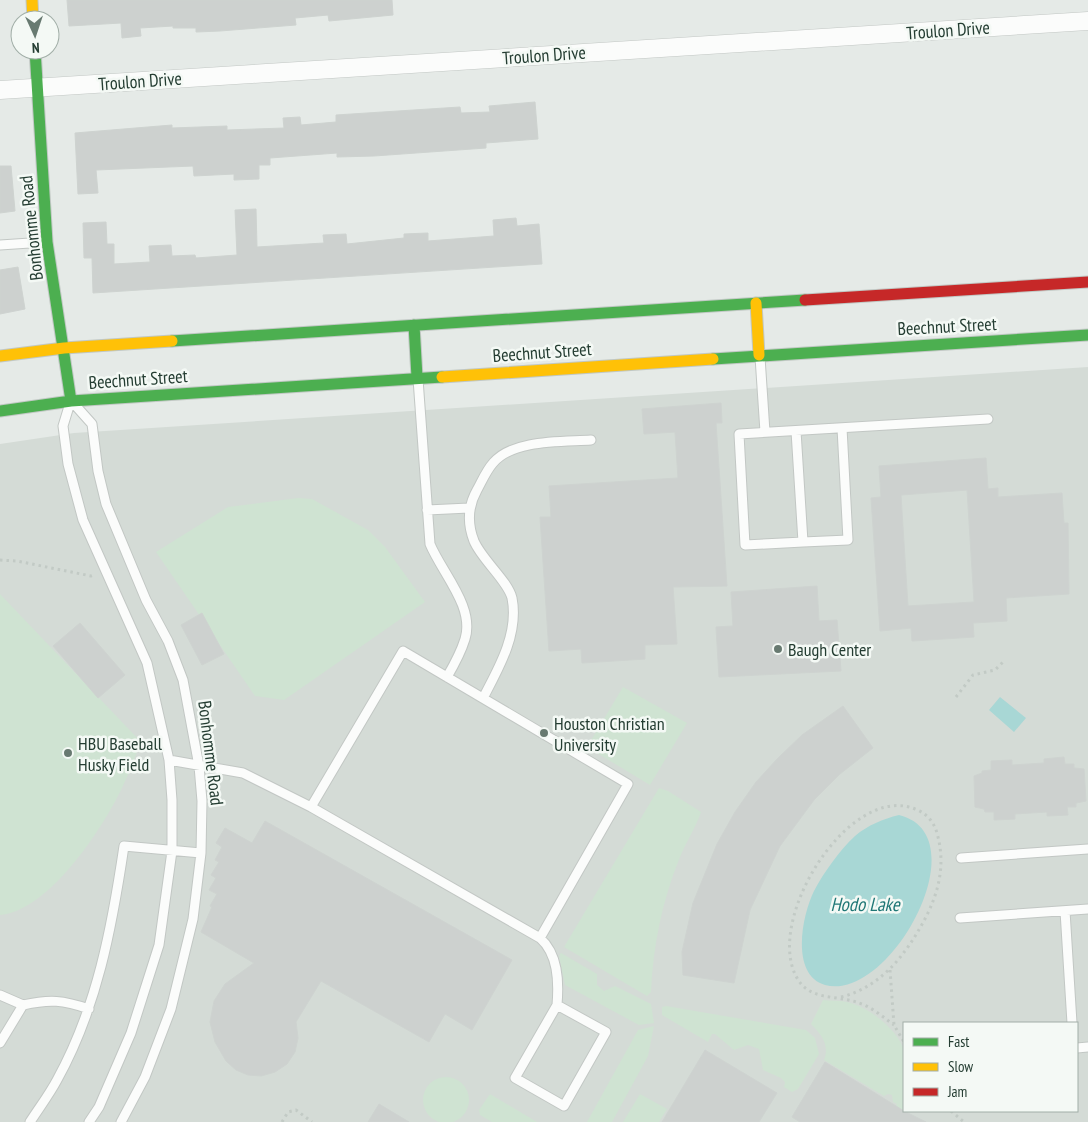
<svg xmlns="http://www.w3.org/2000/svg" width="1088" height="1122" font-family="'PT Sans Narrow',sans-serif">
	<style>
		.built { fill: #d4dbd6; fill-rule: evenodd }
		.green { fill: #cfe3d2 }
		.water { fill: #a8d7d5 }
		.building { fill: #cdd1cf; stroke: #ced3d0; fill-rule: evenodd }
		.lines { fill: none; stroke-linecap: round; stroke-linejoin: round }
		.lane-casing { stroke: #c2c7c4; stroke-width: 11 }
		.street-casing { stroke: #c2c7c4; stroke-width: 19 }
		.fast-casing { stroke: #c1c8c4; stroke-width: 13 }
		.slow-casing { stroke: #c1c8c4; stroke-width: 13 }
		.jam-casing { stroke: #c1c8c4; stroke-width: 13 }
		.path { stroke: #c2cac5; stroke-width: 3; stroke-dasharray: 2.5 4; stroke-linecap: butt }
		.lane { stroke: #fbfcfb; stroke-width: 9 }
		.street { stroke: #fbfcfb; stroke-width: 18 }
		.fast { stroke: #4caf50; stroke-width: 11 }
		.slow { stroke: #ffc107; stroke-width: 11 }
		.jam { stroke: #c62828; stroke-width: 11 }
		.poi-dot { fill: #687a71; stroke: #f4f9f5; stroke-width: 2 }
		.labels { text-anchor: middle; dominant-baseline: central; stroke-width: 5; stroke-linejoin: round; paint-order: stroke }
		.street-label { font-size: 18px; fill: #243d32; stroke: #f4f9f5 }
		.poi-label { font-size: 18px; fill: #243d32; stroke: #f4f9f5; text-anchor: start }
		.water-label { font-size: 19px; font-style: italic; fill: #207776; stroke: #f4f9f5 }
	</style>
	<rect width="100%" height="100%" fill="#e5eae7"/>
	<path class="built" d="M1088 367V1122H0V444L74 433ZM904 1023H1077V1111H904Z"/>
	<path class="green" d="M298 498 312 499 368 530 385 547 425 602 284 700 255 696 156 552 228 507Z
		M0 594 141 742C134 759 128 776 120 792 100 832 48 911 0 915Z
		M623 687 687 723 650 785 587 747Z
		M659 788 668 791 701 812C696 827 686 842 680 857 662 901 653 946 651 992L647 996 564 947Z
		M561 953 597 974V985L604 991 615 986 651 1004 654 1023 639 1025 565 985 559 956Z
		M823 1000C831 1001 839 1000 847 1002 867 1006 899 1030 904 1051 907 1060 904 1073 904 1082 904 1099 907 1109 899 1122H886L897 1104 893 1102 892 1095 888 1094 884 1096 824 1060C830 1045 821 1034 811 1024Z
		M666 1006 806 1030 815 1038 819 1054 798 1089 792 1092 784 1087 785 1082 781 1078 763 1070 759 1049 748 1045 734 1050 715 1034H712L708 1042 662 1015V1007Z
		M654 1026 648 1056 612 1122H587L638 1030Z
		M423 1100a23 23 0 1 1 46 0a23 23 0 1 1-46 0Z
		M490 1094 537 1122H492L480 1115 479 1110Z
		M640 1094 667 1109 659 1122H623Z"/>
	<path class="water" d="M1000 697 1026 718 1014 732 989 710Z
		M899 815C981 835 890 1003 825 985 790 975 802 915 814 891 824 872 840 850 855 836 868 825 883 819 899 815Z"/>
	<path class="building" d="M67 0H392L393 15 329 21 328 15 295 18 296 25 220 31 196 32V28H173V26L140 28 141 36 122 38 121 23 69 26Z
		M535 102 538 139 486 143V148L374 156 337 157V153L270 158V165H259V179L234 180V174L194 176 193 166 96 170 98 193 78 194 75 133 172 125V128L227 126V130L284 128 283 118 300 117 301 125 336 122V115L460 107 461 113 490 112 489 106Z
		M0 166H11L15 211 0 213Z
		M256 209 257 247 324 243 323 235 346 234 347 244 404 238V234L428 233V241L494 236 493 220 516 218 517 226 539 224 542 264 93 293 92 258H84L83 223 106 222 107 244H114V264L150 262 149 246 171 245 172 256 195 255 196 258 237 255 235 210Z
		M18 267 25 309 0 314V270Z
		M721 403 722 423H716L727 586 673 587 677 644 645 645V659L582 663 581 649 549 651 540 517H551L549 486 678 478 675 432 644 434 642 409Z
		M986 458 988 489 998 488V497L1062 493 1064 523H1068L1069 594 1006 598 1007 621 973 623 974 637 912 641 911 628 880 631 871 498 881 497 879 466ZM967 490 974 602 908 606 901 495Z
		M817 586 819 621 837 620 841 671 719 677 716 627 733 626 731 592Z
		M202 613 224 654 202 665 181 625Z
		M80 623 125 675 98 698 53 646Z
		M843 706 873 748 840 774 814 800 780 846 750 910 734 983 683 975 682 952 693 903 717 844 735 812 756 782 777 759 802 735Z
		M1064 757 1065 764H1074V768L1084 769 1086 801 1076 803V807H1067L1068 815 1047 816V812L1015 814V819L994 820V812H985L984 809 975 807 974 776 982 773V771L991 770V761L1012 760V765L1044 763V759Z
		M265 821 512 960 472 1030 445 1014 429 1042 321 981 296 1022 298 1038 295 1052 287 1064 275 1072 261 1076 248 1075 236 1070 226 1061 215 1042 210 1022 214 1001 225 984 254 963 201 932 212 907 210 906 217 894 209 890 216 878 211 875 219 862 215 860 222 847 216 843 225 828 252 843Z
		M705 1050 777 1093 759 1122H662Z
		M825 1062 904 1111 926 1122H800L792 1117Z
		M379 1104 409 1122H368Z"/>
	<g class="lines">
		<g class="lane-casing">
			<path id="lane" d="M0 245 45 242
				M760 357 765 432
				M418 379 430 544C442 573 475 607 465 639 461 652 454 665 447 677
				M70 403 63 426 68 464 83 520 147 663 169 760 172 800V851L159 945 131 1033 99 1107 89 1122
				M75 405 92 424 98 471 106 504 146 600 168 641 183 680 199 766 202 801 201 853 193 919 171 1009 145 1077 121 1122
				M796 431 803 542 745 545 739 434 988 419
				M427 510 469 508
				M803 542 848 540 842 428
				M403 651 628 784 540 938 311 807Z
				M483 698C499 668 519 633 512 598 508 581 482 560 474 541 467 523 468 506 477 490 482 481 486 471 493 463 513 439 563 442 591 440
				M169 760 243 773 311 807
				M961 858 1088 849
				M1065 911 1072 1023
				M960 918 1088 909
				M540 938C558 954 559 981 557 1005
				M0 995 23 1005
				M557 1005 606 1032 564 1106 515 1078Z
				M0 1043 23 1005C50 999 63 1000 89 1009
				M1077 1048 1088 1047
				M30 1122C39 1108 49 1095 57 1080 97 1008 112 927 124 846L201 853"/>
		</g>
		<g class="street-casing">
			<path id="street" d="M0 90 1088 21"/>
		</g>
		<g class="fast-casing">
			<path id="fast" d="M35 50 47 242 71 401
				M414 325 417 377
				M172 341 805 300
				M713 359 1088 335
				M0 411 71 401 442 377"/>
		</g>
		<g class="slow-casing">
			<path id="slow" d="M32 0 33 20
				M756 303 759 355
				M0 356 64 348 172 341
				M442 377 713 359"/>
		</g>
		<g class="jam-casing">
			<path id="jam" d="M805 300 1088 282"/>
		</g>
		<path class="path" d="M0 560 17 561 91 576 94 575
			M956 697 973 675 995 670 1003 662
			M890 970 894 1025 904 1042
			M841 997C882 987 907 953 926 917 939 891 945 865 938 837 935 823 928 814 915 809 847 781 756 932 802 985 816 1000 842 996 859 1003 872 1007 883 1017 894 1025
			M951 1111 964 1122
			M282 1122 288 1112 296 1110 312 1122"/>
		<use href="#lane" class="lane"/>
		<use href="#street" class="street"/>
		<use href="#fast" class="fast"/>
		<use href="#slow" class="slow"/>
		<use href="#jam" class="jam"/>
	</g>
	<g class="poi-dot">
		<circle cx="778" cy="649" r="5"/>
		<circle cx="544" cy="733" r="5"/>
		<circle cx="68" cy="753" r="5"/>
	</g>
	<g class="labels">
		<g class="street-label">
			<text transform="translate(948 30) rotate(-4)">Troulon Drive</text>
			<text transform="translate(544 55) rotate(-4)">Troulon Drive</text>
			<text transform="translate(140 81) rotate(-4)">Troulon Drive</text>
			<text transform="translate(31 228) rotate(-96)">Bonhomme Road</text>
			<text transform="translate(947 326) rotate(-3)">Beechnut Street</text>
			<text transform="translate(542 352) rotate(-4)">Beechnut Street</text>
			<text transform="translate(138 379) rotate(-4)">Beechnut Street</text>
			<text transform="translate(211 753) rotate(83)">Bonhomme Road</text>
		</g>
		<g class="poi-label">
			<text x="788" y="649">Baugh Center</text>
			<text x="554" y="723">Houston Christian<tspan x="554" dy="21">University</tspan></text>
			<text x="78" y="743">HBU Baseball<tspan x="78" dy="21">Husky Field</tspan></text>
		</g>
		<g class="water-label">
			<text x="865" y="904">Hodo Lake</text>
		</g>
	</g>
	<rect x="903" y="1022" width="175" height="90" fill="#f4f9f5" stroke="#a1aea7"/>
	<rect x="913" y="1038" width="25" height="8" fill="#4caf50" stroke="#a1aea7"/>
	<text x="948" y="1047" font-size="15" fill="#243d32">Fast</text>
	<rect x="913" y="1063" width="25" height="8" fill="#ffc107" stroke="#a1aea7"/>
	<text x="948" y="1072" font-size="15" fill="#243d32">Slow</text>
	<rect x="913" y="1088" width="25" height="8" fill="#c62828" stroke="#a1aea7"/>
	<text x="948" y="1097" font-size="15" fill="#243d32">Jam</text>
	<g transform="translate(35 35) rotate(177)"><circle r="24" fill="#f4f9f5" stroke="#a1aea7"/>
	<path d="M0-4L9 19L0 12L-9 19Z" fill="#687a71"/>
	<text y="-8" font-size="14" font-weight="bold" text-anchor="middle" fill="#243d32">N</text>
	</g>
</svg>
